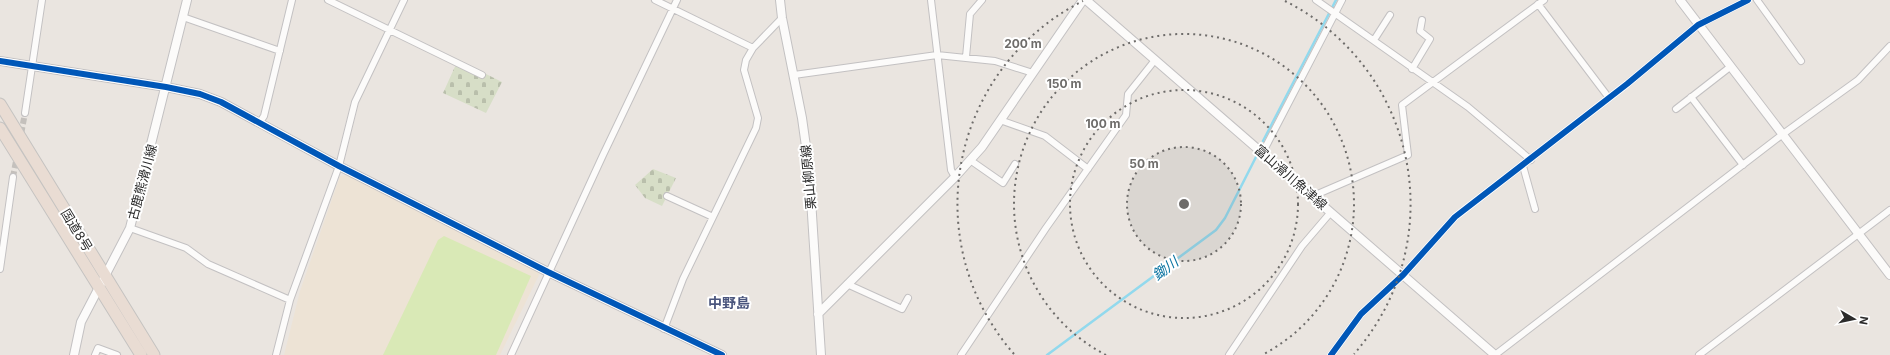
<svg xmlns="http://www.w3.org/2000/svg" width="1890" height="355" font-family="Inter,'Noto Sans JP',sans-serif">
	<style>
		.education { fill: #ede3d5 }
		.cemetery { fill: url(#cemetery-stones) }
		.pitch { fill: #d9e9b6 }
		.lines { fill: none; stroke-linecap: round; stroke-linejoin: round }
		.stream { stroke: #92d9ed; stroke-width: 2.5 }
		.street-tunnel { stroke: #c4c0bc; stroke-width: 6; stroke-dasharray: 6 3; stroke-linecap: butt }
		.street-casing { stroke: #c3c1c2; stroke-width: 8 }
		.secondary-casing { stroke: #c3c1c2; stroke-width: 10 }
		.highway-casing { stroke: #c5c3c1; stroke-width: 13 }
		.street { stroke: #fcfbfa; stroke-width: 6 }
		.secondary { stroke: #fcfbfa; stroke-width: 8 }
		.highway { stroke: #e9dcd3; stroke-width: 11 }
		.cycleway-casing { stroke: #fff; stroke-width: 8 }
		.cycleway { stroke: #0057b8; stroke-width: 6 }
		.ring { fill: none; stroke: #6e6c6a; stroke-width: 2; stroke-dasharray: 2 4 }
		.labels { text-anchor: middle; dominant-baseline: central; stroke-width: 4; stroke-linejoin: round; paint-order: stroke }
		.street-label { font-size: 13px; fill: #2b2b2b; stroke: #fff }
		.water-label { font-size: 14px; font-style: italic; fill: #0973a1; stroke: #fff }
		.neighbourhood-label { font-size: 14px; font-weight: bold; fill: #4a557d; stroke: #fff }
		.centre { fill: #6e6c6a; stroke: #fff; stroke-width: 2 }
		.ring-label { font-size: 12px; text-anchor: middle; font-weight: bold; fill: #6e6c6a; stroke: #fff; stroke-width: 4; stroke-linejoin: round; paint-order: stroke }
	</style>
	<defs>
		<pattern id="cemetery-stones" width="16" height="16" patternUnits="userSpaceOnUse"><rect width="16" height="16" fill="#d7dec7"/><path d="M2 7V4a2 2 0 0 1 4 0v3zM10 15v-3a2 2 0 0 1 4 0v3z" fill="#b9bfab"/></pattern>
	</defs>
	<rect width="100%" height="100%" fill="#eae5e0"/>
	<path class="education" d="M348 175 540 273 500 355H284L300 291 340 176Z"/>
	<path class="cemetery" d="M458 60 502 82 486 113 443 93Z
		M653 169 676 178 662 206 645 198 635 185Z"/>
	<path class="pitch" d="M444 236 531 276 496 355H383L438 240Z"/>
	<g class="lines">
		<path class="stream" d="M1263 141 1336 0
			M1047 355 1216 230 1225 218 1256 157"/>
		<path class="street-tunnel" d="M13 177 25 113"/>
		<g class="street-casing">
			<path id="street" d="M328 0 482 75
				M655 0 753 48
				M931 0 951 170 955 177
				M1316 0 1468 107 1531 160
				M1757 0 1801 61
				M1538 4 1609 98
				M183 17 280 51
				M1374 40 1390 15
				M966 57 970 14 982 0
				M1412 69 1430 39 1420 31 1422 20
				M794 75 937 55 995 61 1033 73
				M1691 97 1743 165
				M1676 109 1730 67
				M25 113 42 0
				M1000 120 1045 136 1088 169
				M260 122 264 116 292 0
				M1263 152 1342 0
				M970 160 1003 183 1015 164
				M1523 166 1535 209
				M667 196 713 217
				M1313 196 1408 155 1402 105 1544 0
				M130 228 186 248 208 264 290 300
				M0 269 13 177
				M847 284 902 309 908 298
				M664 329 683 279 756 128 758 118 744 70 746 60 753 48 782 18
				M95 355 98 348 117 355
				M276 355 290 300 339 166 355 102 404 0
				M511 355 603 155 677 0
				M961 355 1046 228 1126 115 1128 94 1155 60
				M1229 355 1302 246 1331 212
				M1331 355 1361 314 1403 275 1455 217 1627 84 1698 25 1748 0
				M1495 355 1783 134 1858 80 1890 46
				M1699 355 1890 210"/>
		</g>
		<g class="secondary-casing">
			<path id="secondary" d="M780 0 782 18 802 118 809 168 821 355
				M1086 0 1495 355
				M1680 0 1890 275
				M0 61 166 87 200 94 221 102 339 166 548 272 722 355
				M818 314 955 177 982 147 1083 0
				M74 355 81 322 130 228 187 0"/>
		</g>
		<g class="highway-casing">
			<path id="highway" d="M0 104 154 355
				M0 128 141 355"/>
		</g>
		<use href="#street" class="street"/>
		<use href="#secondary" class="secondary"/>
		<use href="#highway" class="highway"/>
		<g class="cycleway-casing">
			<path id="cycleway" d="M0 61 166 87 200 94 221 102 339 166 548 272 722 355
				M1331 355 1361 314 1403 275 1455 217 1627 84 1698 25 1748 0"/>
		</g>
		<use href="#cycleway" class="cycleway"/>
	</g>
	<circle cx="1184" cy="204" r="57" fill="#6e6c6a" fill-opacity=".12"/>
	<g class="ring">
		<circle cx="1184" cy="204" r="57"/>
		<circle cx="1184" cy="204" r="114"/>
		<path d="M1106 355A170 170 0 1 1 1262 355"/>
		<path d="M1014 354A227 227 0 0 1 1083 1M1285 1A227 227 0 0 1 1354 354"/>
	</g>
	<g class="labels">
		<g class="street-label">
			<text transform="translate(808 177) rotate(-95)">栗山柳原線</text>
			<text transform="translate(1291 177) rotate(41)">富山滑川魚津線</text>
			<text transform="translate(142 182) rotate(-75)">古鹿熊滑川線</text>
			<text transform="translate(77 230) rotate(59)">国道8号</text>
		</g>
		<g class="water-label">
			<text transform="translate(1165 268) rotate(-37)">鋤川</text>
		</g>
		<g class="neighbourhood-label">
			<text x="729" y="302">中野島</text>
		</g>
	</g>
	<circle cx="1184" cy="204" r="6" class="centre"/>
	<g class="ring-label">
		<text x="1023" y="48">200 m</text>
		<text x="1064" y="88">150 m</text>
		<text x="1103" y="128">100 m</text>
		<text x="1144" y="168">50 m</text>
	</g>
	<g transform="translate(1854 319) rotate(99)" stroke="#ffffff" stroke-width="3" paint-order="stroke">
	<path d="M0-3L7 15L0 10L-7 15Z" fill="#2b2b2b"/>
	<text y="-6" font-size="11" font-weight="bold" text-anchor="middle" fill="#2b2b2b">N</text>
	</g>
</svg>
